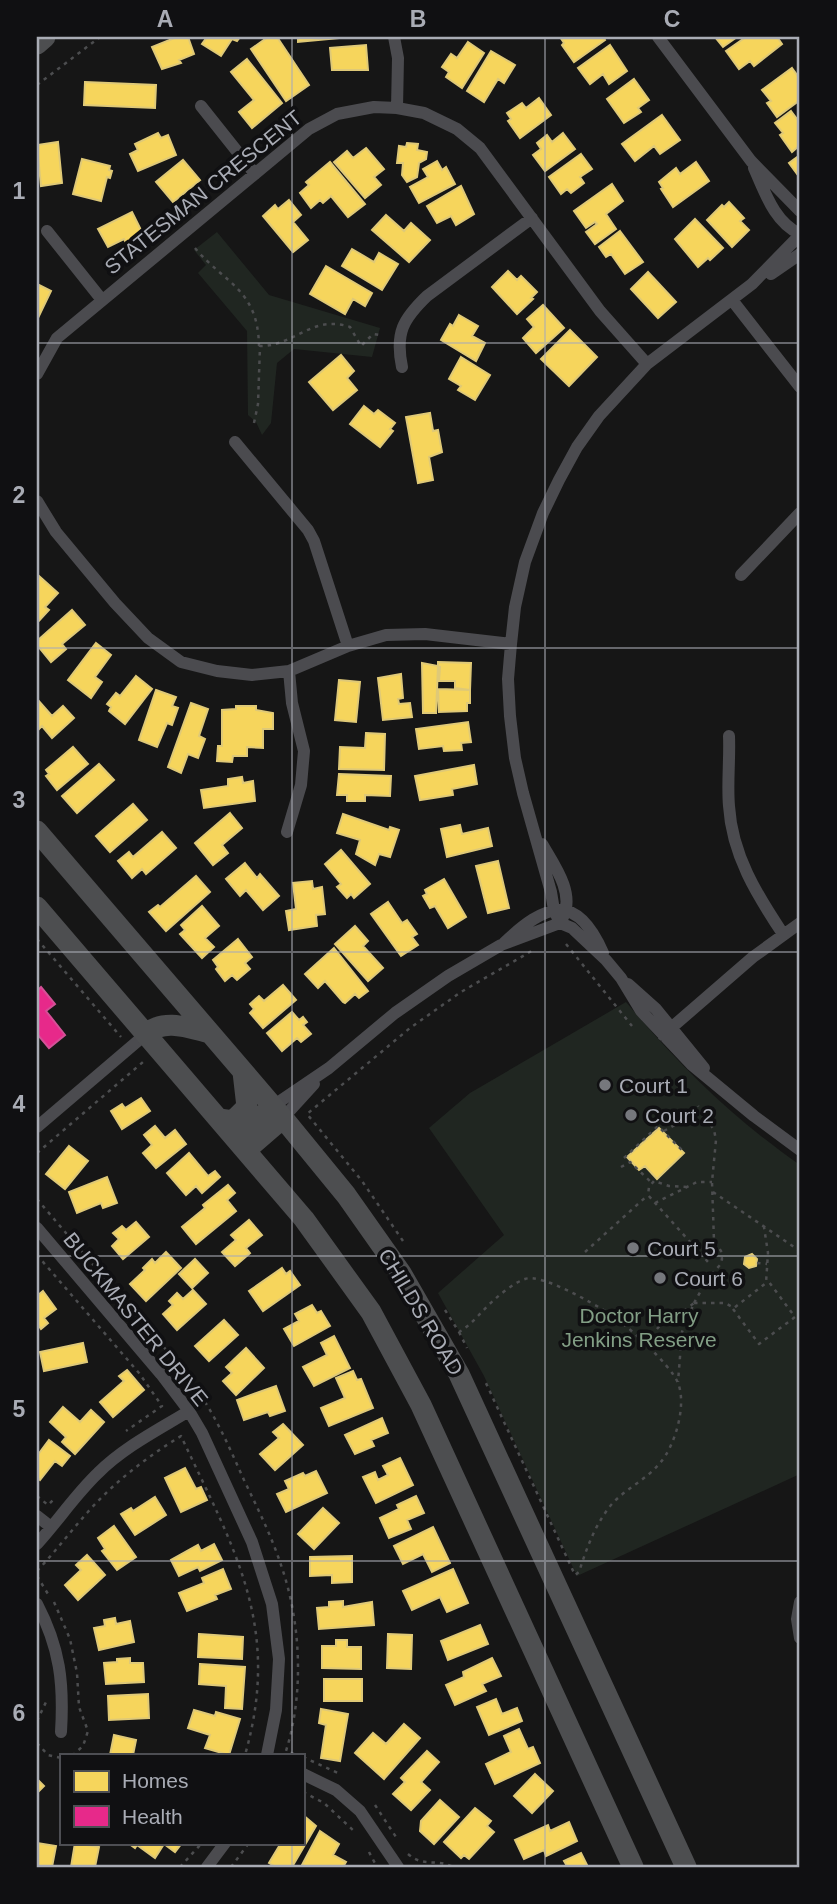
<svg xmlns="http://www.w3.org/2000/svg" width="837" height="1904" font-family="Arial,sans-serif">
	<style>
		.green { fill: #202621 }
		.homes { fill: #f6d55c; stroke: #dfc977; stroke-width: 2 }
		.health { fill: #e7298a; stroke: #d45097; stroke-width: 2 }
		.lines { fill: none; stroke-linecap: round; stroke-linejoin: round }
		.path { stroke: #4c4d4f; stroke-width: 2.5; stroke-dasharray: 3.5 5; stroke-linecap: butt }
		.minor { stroke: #4b4b4f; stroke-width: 12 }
		.primary { stroke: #4d4e50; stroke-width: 21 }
		.trunk { stroke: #4d4e50; stroke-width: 21 }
		.grid { fill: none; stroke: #a9acb5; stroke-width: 2; stroke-opacity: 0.55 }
		.poi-dot { fill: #76787d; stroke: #101012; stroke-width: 2.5 }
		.labels { text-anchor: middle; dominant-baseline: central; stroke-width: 7; stroke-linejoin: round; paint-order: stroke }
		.street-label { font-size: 21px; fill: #a9acb5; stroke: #101012 }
		.poi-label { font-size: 21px; fill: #a9acb5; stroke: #101012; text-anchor: start }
		.park-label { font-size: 21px; fill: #829e85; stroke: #101012 }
		.neatline { fill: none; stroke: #a9acb5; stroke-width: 2.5 }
		.grid-label { font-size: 23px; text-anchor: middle; font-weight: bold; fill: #a9acb5 }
	</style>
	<rect width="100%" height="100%" fill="#161616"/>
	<path class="green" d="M217 232 269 295 380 328 372 357 294 349 277 363 271 423 262 435 256 422 248 415 247 331 198 273 206 265 194 250Z
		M626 1002C680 1066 731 1117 800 1165V1474L577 1576 484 1376 438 1293 504 1235 429 1128 470 1093Z"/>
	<path class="homes" d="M177 37H188L194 54 179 60 181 63 162 69 152 47Z
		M207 37H240L237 41 232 39 221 56 202 44Z
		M268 37H277L309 85 286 101 251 49Z
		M298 37H339L340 38 298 42Z
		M560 37H603L605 40 574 62 562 45 564 43Z
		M715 37H737L723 47Z
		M746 37H777L782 44 754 66 750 61 739 69 726 51Z
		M468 42 484 53 462 88 446 77 449 72 442 67 451 54 457 58Z
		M366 45 368 70H332L330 48Z
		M610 45 627 71 609 84 603 74 590 84 578 68Z
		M491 51 515 65 504 83 498 79 484 102 467 91Z
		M247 59 282 103 252 128 239 112 254 100 231 72Z
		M792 68 800 79V100L777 117 767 103 771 101 762 90Z
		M634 79 649 100 638 108 641 112 624 123 607 99Z
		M85 82 156 85 155 108 84 105Z
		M539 98 551 115 520 138 508 121 511 119 507 113 522 103 526 108Z
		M791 111 800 123V145L792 152 780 135 783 133 775 123Z
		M662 115 680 140 660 154 654 146 635 161 622 144Z
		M158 133 161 138 168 135 176 155 138 171 130 154 138 150 135 144Z
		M563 133 575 149 545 171 533 155 541 149 537 143 547 135 552 142Z
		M58 142 62 183 41 186 37 145Z
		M407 143 418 144 417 150 427 152 426 159 419 163 417 177 407 182 402 175 403 163H397L399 146 406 147Z
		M366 148 384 169 374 177 381 185 365 198 334 162 347 151 353 158Z
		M581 154 592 169 580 177 584 183 571 193 567 189 561 194 549 177Z
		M800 155V178L789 163Z
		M82 159 110 166 109 170 112 171 110 178 107 177 101 201 73 194Z
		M183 160 200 180 173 202 156 182Z
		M437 161 442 170 446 167 455 184 419 203 410 187 428 177 423 169Z
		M330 162 365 204 348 217 331 196 323 203 320 200 311 208 300 193 309 185 306 182Z
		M696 162 709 181 673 207 661 189 663 188 659 182 676 168 680 174Z
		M612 184 623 201 606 214 616 229 595 244 586 232 597 224 595 222 586 228 574 211Z
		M461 186 474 214 456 225 451 216 437 223 427 206Z
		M289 200 301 215 293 222 308 240 293 252 263 216 275 205 278 209Z
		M729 202 744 218 740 221 749 230 732 247 707 220 722 205 724 207Z
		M132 212 143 234 126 243 124 239 108 247 98 229Z
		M386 215 404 231 411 223 430 240 409 262 372 230Z
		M695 219 723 248 710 260 708 258 698 267 675 239Z
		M620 231 643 262 625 274 611 254 606 257 599 247Z
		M352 249 374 262 379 253 398 264 382 290 342 266Z
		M326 266 372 293 365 306 353 299 345 314 310 294Z
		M508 271 517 280 521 276 537 292 531 298 533 299 517 314 492 287Z
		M648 272 676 302 658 318 631 289Z
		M37 284 51 291 37 320Z
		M543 305 564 328 536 353 523 338 534 327 527 319Z
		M459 315 478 326 472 336 485 343 476 361 441 340 450 324 453 326Z
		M570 330 597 357 569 386 541 359Z
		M341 355 354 371 347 378 357 390 333 410 309 382Z
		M461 357 490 375 475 400 458 390 461 386 449 379Z
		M364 406 374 414 378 410 395 423 390 429 393 431 380 447 350 424Z
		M430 413 433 431 438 430 442 452 429 457 433 480 418 483 406 417Z
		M39 576 58 593 45 607 49 610 37 623V579Z
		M72 610 85 625 62 644 66 649 51 662 37 645V641Z
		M96 643 111 655 95 677 102 682 91 698 68 680Z
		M438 662 471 663 470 690 455 688V681H439L440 667H438Z
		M422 663 438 666 436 713H423Z
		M401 674 403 698 398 699 399 704 410 703 412 717 383 720 378 678Z
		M136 676 152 689 125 724 109 711 111 707 107 704 116 693 120 696Z
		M339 680 360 682 356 722 335 720Z
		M438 689 470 690V703H467V711L439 712Z
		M156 690 176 697 172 706 178 708 172 725 167 723 157 747 139 740Z
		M37 699 52 716 63 706 74 718 52 738 42 726 37 731Z
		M191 703 208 709 199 736 205 739 198 758 188 754 181 773 168 767Z
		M236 706H256V710L273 713V729H263V748L247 747V756H233L232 762 217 761 218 746H222V710L236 709Z
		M468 722 471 742 461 743 462 750 444 751 443 746 419 749 416 729Z
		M366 733 385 734 384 770 339 769 340 747 365 748Z
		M73 747 88 764 57 790 46 776 49 774 46 770Z
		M99 764 114 780 77 813 62 796Z
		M474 765 477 784 452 789 453 795 420 800 415 776Z
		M339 774 391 776 390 796 365 795V801H347V795H337Z
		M242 777 243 783 253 781 255 801 204 808 201 790 228 786V779Z
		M133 804 147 820 110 852 96 836Z
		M230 813 242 828 222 845 228 853 213 865 195 843Z
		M343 814 389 830 390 827 399 830 390 857 379 854 375 865 356 854 360 840 337 833Z
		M460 825 462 834 488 828 492 846 447 857 441 829Z
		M162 832 176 848 146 874 142 869 132 878 118 861 129 852 133 857Z
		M341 850 370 884 354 898 351 894 347 898 337 887 341 884 325 864Z
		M498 861 509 908 488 913 476 866Z
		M245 863 257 878 260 874 279 896 263 910 246 890 240 896 226 879Z
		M196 876 210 892 166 931 149 912 158 905 160 907Z
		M444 879 466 917 448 928 435 906 430 908 423 896 427 894 425 890Z
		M312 881 313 889 322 887 325 914 316 915 317 926 289 930 286 911 296 909 293 883Z
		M388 902 402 923 407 920 417 934 412 937 418 945 401 956 371 914Z
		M202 906 219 926 205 938 214 947 202 958 180 934 185 930 181 925Z
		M355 926 368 941 363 946 383 968 368 981 335 944Z
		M238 939 252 957 245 963 250 969 237 980 232 975 225 981 216 969 218 967 213 960Z
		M334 948 368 991 359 998 355 994 345 1003 343 1002 325 981 318 988 305 974Z
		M283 985 296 1000 263 1028 250 1013 254 1009 250 1004 259 996 264 1001Z
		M292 1012 299 1020 303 1017 307 1022 303 1025 311 1034 301 1042 297 1038 282 1051 267 1033Z
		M141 1098 150 1111 122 1129 111 1111 122 1104 125 1108Z
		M155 1126 165 1138 175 1130 186 1144 156 1168 143 1153 152 1145 144 1135Z
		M659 1128 684 1153 657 1179 645 1166 639 1170 627 1157Z
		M69 1146 88 1161 65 1189 46 1174Z
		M189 1153 208 1176 215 1171 220 1177 202 1193 196 1186 186 1195 167 1173Z
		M107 1177 117 1203 103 1208 101 1203 77 1213 69 1192Z
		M228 1185 235 1193 227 1200 236 1211 196 1244 182 1227 205 1208 203 1205Z
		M249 1220 262 1235 246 1248 250 1253 235 1266 222 1252 236 1240 231 1235Z
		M136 1222 149 1237 123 1259 112 1246 119 1239 113 1233 122 1226 126 1230Z
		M166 1252 181 1268 146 1301 130 1284 145 1270 143 1268 152 1259 155 1263Z
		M752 1254 757 1259 756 1266 749 1268 744 1264 745 1257Z
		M195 1259 208 1273 192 1288 179 1274Z
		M282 1268 286 1274 290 1271 300 1285 263 1311 249 1291Z
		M193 1290 206 1304 177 1330 163 1314 173 1305 169 1301 177 1293 183 1299Z
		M43 1291 56 1309 44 1318 48 1323 41 1329 37 1323V1296Z
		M312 1305 317 1313 321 1311 330 1326 294 1346 284 1329 299 1321 295 1314Z
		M224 1320 238 1335 209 1361 195 1346Z
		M334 1336 350 1368 314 1386 303 1367 327 1355 321 1343Z
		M83 1343 87 1362 44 1371 40 1352Z
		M246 1348 264 1368 236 1395 223 1381 232 1373 226 1367Z
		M127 1370 144 1390 113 1417 100 1402 124 1381 119 1376Z
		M353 1371 357 1380 361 1379 373 1408 329 1426 321 1408 345 1398 336 1378Z
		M276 1386 285 1411 270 1416 268 1412 244 1420 237 1400Z
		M63 1407 80 1422 91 1410 104 1422 75 1454 62 1442 66 1437 50 1422Z
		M382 1418 388 1433 371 1440 374 1446 355 1454 345 1435Z
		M283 1424 303 1445 275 1470 260 1454 279 1438 273 1432Z
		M49 1440 70 1456 62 1466 55 1461 40 1480 37 1477V1456Z
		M400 1458 413 1485 376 1503 363 1477 375 1472 378 1480 388 1475 383 1466Z
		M185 1468 196 1489 201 1487 207 1500 181 1512 165 1478Z
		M316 1471 327 1493 286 1512 277 1494 289 1489 285 1481 303 1473 305 1476Z
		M416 1496 424 1513 407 1520 411 1529 389 1538 380 1518 399 1509 397 1505Z
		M155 1497 166 1515 135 1535 121 1514 131 1508 133 1511Z
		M323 1508 339 1523 314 1549 298 1534Z
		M114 1526 136 1557 117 1570 102 1551 105 1549 98 1538Z
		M433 1527 450 1563 432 1572 423 1554 403 1564 394 1546Z
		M214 1544 222 1560 200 1571 198 1567 179 1576 171 1560 198 1545 201 1551Z
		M87 1555 105 1575 78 1600 65 1585 81 1570 76 1565Z
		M352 1556V1582L332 1583V1575L310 1576V1557Z
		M223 1569 231 1589 215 1595 217 1599 187 1611 179 1593 204 1583 202 1578Z
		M453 1569 468 1603 447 1612 440 1597 412 1610 403 1591Z
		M343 1601V1607L372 1602 374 1625 319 1629 317 1608 329 1607V1602Z
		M115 1618 116 1624 130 1621 134 1642 99 1650 94 1628 105 1626 104 1620Z
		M480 1625 488 1644 448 1660 441 1641Z
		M199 1634 243 1637 242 1659 198 1657Z
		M388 1634 412 1635 411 1669 387 1668Z
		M336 1640H347V1647H361V1669L322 1668V1646H336Z
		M130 1658V1663H143L144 1682 106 1684 104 1663 117 1662V1659Z
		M492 1658 501 1676 482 1684 486 1691 455 1705 446 1685 464 1677 463 1672Z
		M200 1664 245 1667 242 1709 225 1708 226 1686 199 1684Z
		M324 1679H362V1701H324Z
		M148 1694 149 1718 109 1720 108 1696Z
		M496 1699 502 1714 517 1708 522 1721 489 1735 477 1707Z
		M321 1709 348 1714 340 1761 321 1758 326 1725 319 1723Z
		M194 1710 215 1716 216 1712 240 1719 229 1755 205 1748 210 1735 188 1728Z
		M404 1724 420 1738 384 1779 355 1753 373 1733 386 1744Z
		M519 1729 528 1749 533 1747 540 1763 495 1784 486 1764 511 1752 504 1736Z
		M114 1735 136 1740 133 1755H110Z
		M427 1751 439 1762 421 1782 430 1790 411 1810 393 1794 405 1782 401 1778Z
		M535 1774 553 1791 532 1813 514 1796Z
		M37 1779 44 1786 37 1793Z
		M440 1800 459 1817 434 1844 420 1831 421 1821Z
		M475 1808 491 1821 487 1826 494 1832 469 1859 464 1855 461 1858 444 1842Z
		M303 1815 316 1826 292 1867H276L269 1863 281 1843H303Z
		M569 1822 577 1841 546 1856 544 1850 524 1859 515 1840 548 1825 550 1831Z
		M320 1831 339 1844 333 1855 346 1862 343 1867H307L302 1865Z
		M37 1843 56 1846 52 1867H37Z
		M75 1843 99 1847 95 1867H71Z
		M128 1843H182L175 1852 164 1844 155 1858 137 1845 135 1848Z
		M581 1853 588 1867H563L567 1866 564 1861Z"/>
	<path class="health" d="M41 987 55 1004 46 1011 65 1035 49 1048 37 1034V991Z"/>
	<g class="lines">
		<path class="path" d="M37 85 100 37
			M195 248C225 284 258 289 259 346
			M254 423 258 404 260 346C295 346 312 314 350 327L361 346 373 334 380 335
			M37 939 121 1037
			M566 944 632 1026
			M664 1131 701 1110
			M37 1153 143 1062
			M624 1158 658 1126 683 1151
			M621 1167 630 1162 652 1183
			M687 1187 669 1186 654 1181 649 1187 648 1195 708 1262
			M713 1192 800 1251
			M37 1199C70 1238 104 1277 137 1316 158 1340 179 1364 197 1390 217 1418 230 1449 244 1480 258 1509 272 1537 282 1568 301 1624 304 1694 286 1751L297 1755
			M655 1203 697 1182H712
			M403 1241 362 1181 307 1114 410 1028 461 992 535 949
			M585 1252 648 1195
			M37 1255 139 1373 162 1406 126 1431
			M757 1263 767 1264
			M694 1303 708 1278 720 1265 722 1259 721 1251 714 1241 712 1182 716 1140 714 1130 698 1106
			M694 1303H725L734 1308 766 1283 768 1253 764 1227 767 1223
			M733 1309 759 1344 795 1317 766 1278
			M445 1310 459 1332C473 1324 482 1310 494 1300 503 1292 514 1283 525 1279 541 1273 592 1303 607 1312 624 1322 671 1365 678 1383 687 1405 675 1446 660 1463 646 1480 625 1489 611 1505 595 1525 587 1547 579 1572L575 1575 485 1381
			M459 1332 467 1348
			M646 1342 668 1316 681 1313 694 1303 682 1332 678 1382
			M37 1496 48 1505 55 1498
			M37 1571C55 1552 70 1532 87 1513 114 1482 147 1457 181 1436 234 1549 282 1626 245 1755
			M37 1576 48 1594
			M54 1602 70 1639 77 1673 79 1707 88 1731 83 1746 73 1755
			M37 1721 46 1702
			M37 1743 48 1755 61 1758
			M303 1757 338 1773
			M303 1792 324 1803 355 1832
			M375 1805 396 1837
			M369 1852 377 1867
			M408 1854C424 1868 436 1858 453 1867
			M180 1867 202 1843
			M231 1867 249 1843"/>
		<path class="minor" d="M394 37 398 58 397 108
			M658 37 751 161 800 211
			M201 106 255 174
			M754 168C765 192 774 222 800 234
			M47 231 102 300
			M800 235 752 284 647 364 599 416 577 447 559 480 543 513 525 562 515 607 511 644 508 679 510 716 515 758 523 793 551 892 554 910 560 923 572 928 606 960 621 978 641 1011 691 1064 754 1116 800 1150
			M771 274 800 254
			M732 300 800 387
			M402 367C395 333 403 319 427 296L532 218
			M37 374 57 338 309 129 337 114 374 107 397 108 424 113 457 129 480 148 600 311 647 364
			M235 442 308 530 314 541 348 646
			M37 501 56 532 115 603 148 638 181 662 217 671 252 675 289 671 348 646 386 635 425 634 511 644
			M741 575 800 513
			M729 736C730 760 727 783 729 806 732 855 757 895 783 934
			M287 832 301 785 304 751 292 703 289 671
			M542 844C554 865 575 893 563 917
			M504 943C545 904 576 891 603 953
			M628 984 656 1009 704 1068
			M663 1035 753 957 800 923
			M273 1106 329 1068 395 1013 448 976 501 945 560 923
			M283 1118 314 1084
			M37 1127 146 1034
			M37 1228 161 1374 189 1411 202 1433 252 1542 272 1604 279 1659 276 1710 267 1755
			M37 1516 51 1527
			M37 1544C58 1521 75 1495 98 1473 124 1447 158 1430 189 1411
			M800 1602 797 1619 800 1638
			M37 1604C60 1648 64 1683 61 1732
			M303 1774 336 1790 360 1811 398 1867
			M207 1867 225 1843"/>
		<path class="primary" d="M37 831 283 1118 346 1195 401 1273 459 1374 686 1867
			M37 907 304 1219 371 1312 421 1405 633 1867
			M146 1034C164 1018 189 1028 210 1033
			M219 1119 233 1121 247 1107 243 1072
			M236 1139 273 1106
			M246 1150 283 1118"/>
		<path class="trunk" d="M37 44 45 37"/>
	</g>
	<path class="grid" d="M292 37V1755M545 37V1867M37 343H800M37 648H800M37 952H800M37 1256H800M37 1561H800M292 1843V1867"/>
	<g class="poi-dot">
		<circle cx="605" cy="1085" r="7"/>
		<circle cx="631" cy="1115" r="7"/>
		<circle cx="633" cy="1248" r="7"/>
		<circle cx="660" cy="1278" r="7"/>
	</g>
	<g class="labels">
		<g class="street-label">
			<text transform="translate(203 192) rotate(-39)">STATESMAN CRESCENT</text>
			<text transform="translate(421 1312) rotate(59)">CHILDS ROAD</text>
			<text transform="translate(136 1319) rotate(51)">BUCKMASTER DRIVE</text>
		</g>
		<g class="poi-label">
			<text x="619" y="1085">Court 1</text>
			<text x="645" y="1115">Court 2</text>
			<text x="647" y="1248">Court 5</text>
			<text x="674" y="1278">Court 6</text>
		</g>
		<g class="park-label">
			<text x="639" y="1315">Doctor Harry<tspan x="639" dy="24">Jenkins Reserve</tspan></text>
		</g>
	</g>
	<rect width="837" height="1904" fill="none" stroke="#101012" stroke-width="77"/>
	<rect x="60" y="1754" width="245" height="91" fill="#101012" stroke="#4d4e53" stroke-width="2"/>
	<rect x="74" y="1771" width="35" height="21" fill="#f6d55c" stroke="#4d4e53" stroke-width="2"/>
	<text x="122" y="1788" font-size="21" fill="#a9acb5">Homes</text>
	<rect x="74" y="1806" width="35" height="21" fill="#e7298a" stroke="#4d4e53" stroke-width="2"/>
	<text x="122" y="1824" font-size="21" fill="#a9acb5">Health</text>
	<rect x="38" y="38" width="760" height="1828" class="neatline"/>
	<g class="grid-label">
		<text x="165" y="27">A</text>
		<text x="418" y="27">B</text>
		<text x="672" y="27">C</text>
		<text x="19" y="199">1</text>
		<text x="19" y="503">2</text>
		<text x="19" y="808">3</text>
		<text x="19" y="1112">4</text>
		<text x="19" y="1417">5</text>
		<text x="19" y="1721">6</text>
	</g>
</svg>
